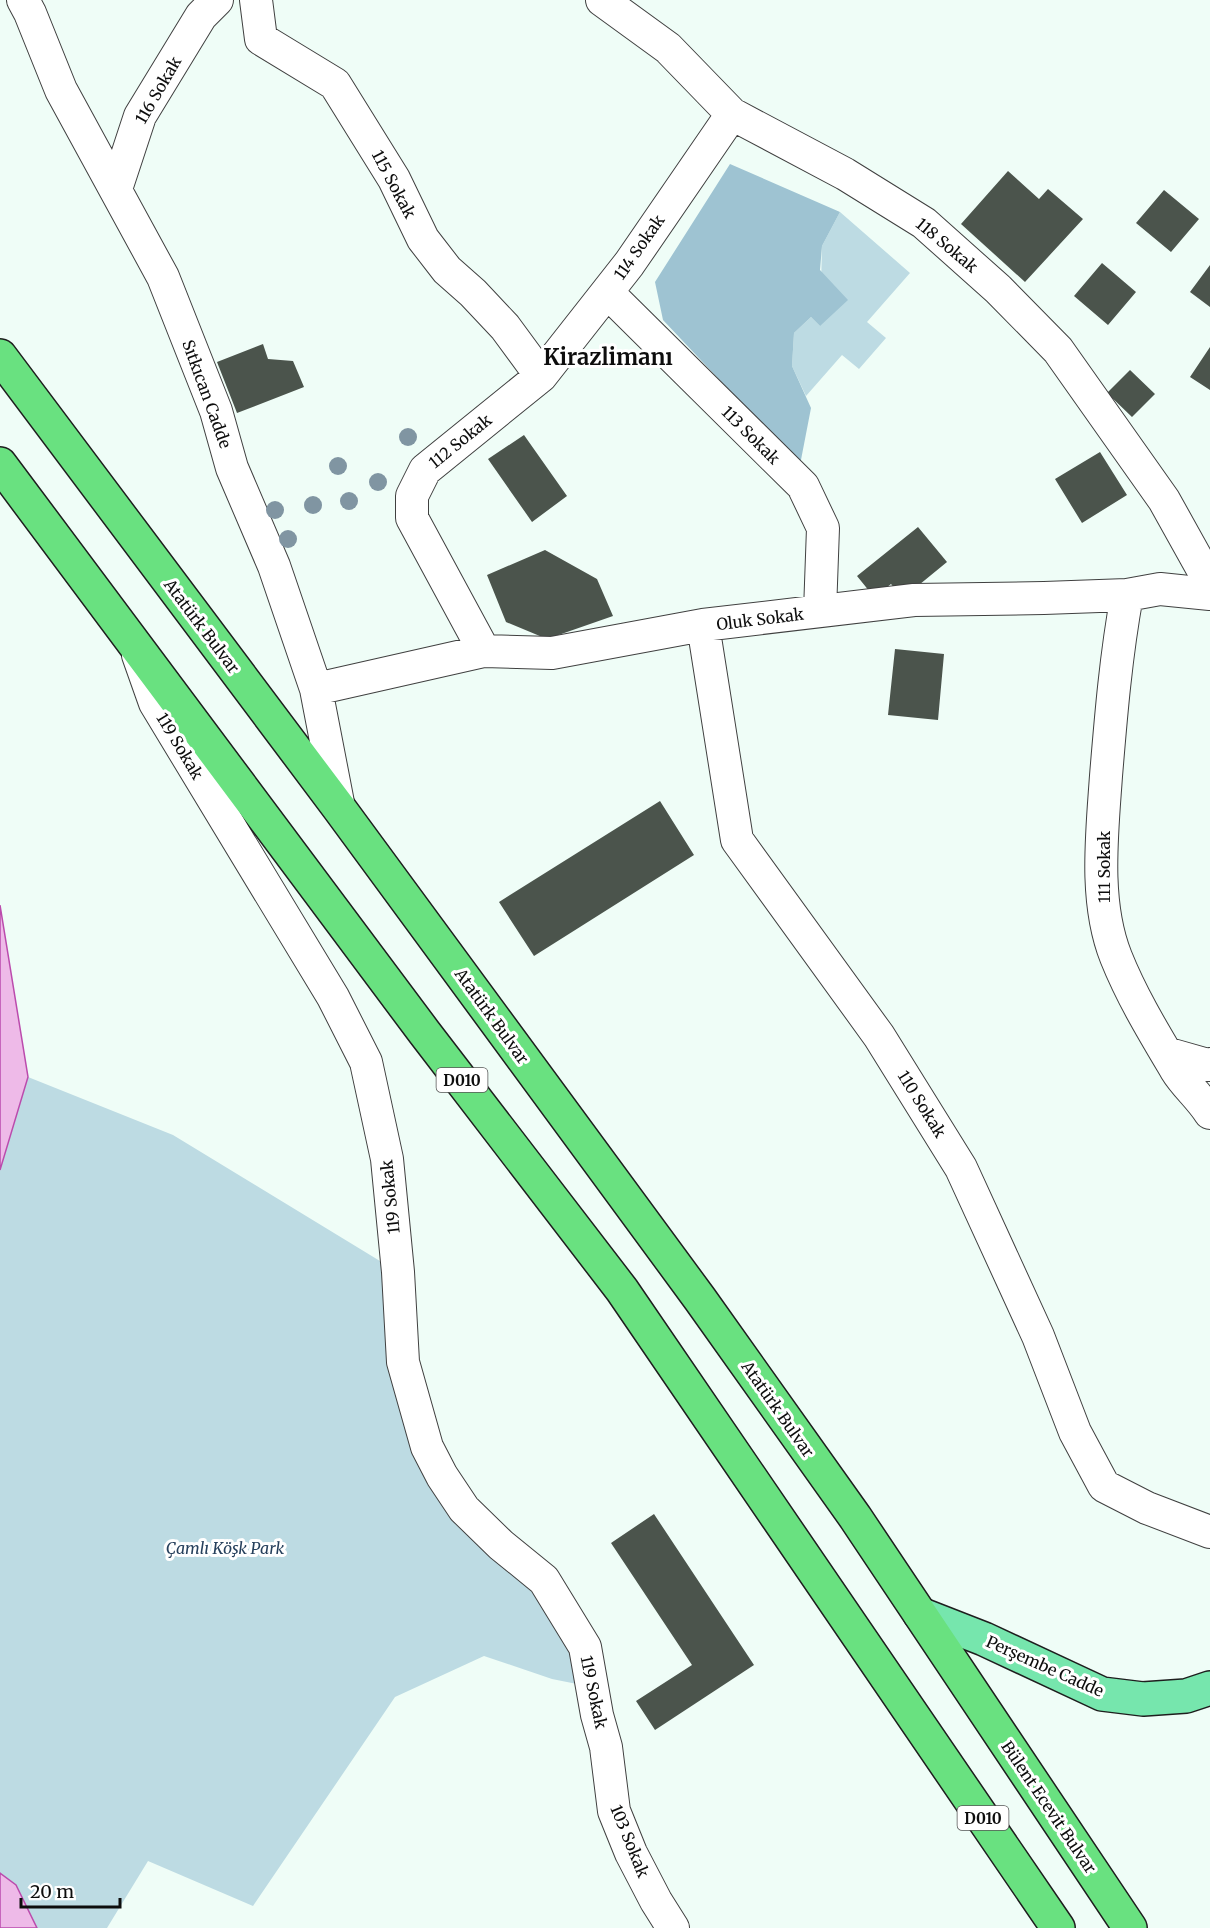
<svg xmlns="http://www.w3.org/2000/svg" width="1210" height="1928" font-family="Merriweather,serif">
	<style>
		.green { fill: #bddbe3 }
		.forest { fill: #9ec3d2 }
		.water { fill: #eebae8; stroke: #bb4bad; stroke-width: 1.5 }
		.building { fill: #4b544c }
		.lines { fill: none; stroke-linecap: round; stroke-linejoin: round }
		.minor-casing { stroke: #404040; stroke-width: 34 }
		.major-casing { stroke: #1e1e1e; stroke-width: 36 }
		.highway-casing { stroke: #1e1e1e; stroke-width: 36 }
		.minor { stroke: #fff; stroke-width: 32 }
		.major { stroke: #76e6ad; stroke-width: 33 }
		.highway { stroke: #69e180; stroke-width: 33 }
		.tree { fill: #8095a2 }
		.labels { text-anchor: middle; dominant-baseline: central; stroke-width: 6; stroke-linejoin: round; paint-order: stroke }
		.shield { fill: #fff; stroke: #565656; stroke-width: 1.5 }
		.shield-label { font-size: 15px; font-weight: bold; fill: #0d0d0d }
		.street-label { font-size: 16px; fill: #0d0d0d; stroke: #fff }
		.park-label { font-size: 16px; font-style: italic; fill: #26405c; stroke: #fff }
		.district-label { font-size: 22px; font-weight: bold; fill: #0d0d0d; stroke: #fff }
	</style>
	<rect width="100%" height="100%" fill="#effdf7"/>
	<path class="green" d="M840 212 910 273 867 322 886 338 859 369 842 355 806 396 792 366 794 333 811 317 820 326 822 246Z
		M28 1077 173 1135 398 1272 427 1447 544 1580 592 1687 552 1679 484 1656 395 1697 253 1906 148 1861 107 1928H37L16 1885 0 1873V1170Z"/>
	<path class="forest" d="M730 164 840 212 822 246 820 270 848 300 820 326 811 317 794 333 792 366 811 408 800 465 663 320 655 282Z"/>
	<path class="water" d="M0 905 28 1077 0 1170Z
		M0 1873 16 1885 37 1928H0Z"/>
	<path class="building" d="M1008 171 1039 199 1048 189 1083 219 1025 282 961 224Z
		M1164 190 1199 219 1171 252 1136 223Z
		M1102 263 1136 292 1108 325 1074 296Z
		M1210 265V307L1190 292Z
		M263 344 268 359 293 361 304 387 237 413 217 362Z
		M1210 347V390L1190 377Z
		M1130 370 1155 394 1132 417 1107 393Z
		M524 435 567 496 532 522 488 459Z
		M1100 452 1127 495 1082 523 1055 479Z
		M918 527 947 562 903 598 891 584 874 597 857 576Z
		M545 550 597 579 613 616 547 639 506 622 487 575Z
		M895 649 944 654 938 720 888 715Z
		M660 801 694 855 534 956 499 902Z
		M654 1514 754 1665 655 1730 636 1701 692 1665 611 1543Z"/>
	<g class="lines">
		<g class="minor-casing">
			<path id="minor" d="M23 0 30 13 61 90 163 277 216 411 232 468 274 566 316 689 339 808
				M256 0 261 39 335 84 394 179 423 239 447 270 473 293 505 327 541 376
				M602 0 668 48 732 114 845 174 924 223 998 289 1058 350 1164 500 1203 570 1210 577
				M116 189 140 116 201 16 217 0
				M607 292 803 486 823 528 820 611
				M1127 595C1116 655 1111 715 1106 776 1102 834 1094 902 1116 957 1132 997 1154 1033 1176 1070 1185 1085 1200 1097 1210 1113
				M703 625 737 840 879 1036 961 1168 1038 1336 1075 1432 1104 1486 1147 1508 1210 1532
				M484 651 412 518V496L425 470 541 376 629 264 732 114
				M138 655 155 703 333 997 366 1062 387 1159 398 1272 403 1362 427 1447 442 1476 464 1509 501 1545 544 1580 585 1647 597 1715 606 1747 614 1811 631 1853 656 1901 673 1928
				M316 689 484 651 552 653 703 625 914 600 1044 598 1127 595 1160 589 1210 594
				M1169 1054 1208 1065 1210 1064"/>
		</g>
		<g class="major-casing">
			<path id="major" d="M920 1614 984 1639 1102 1694 1143 1699 1186 1696 1210 1688"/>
		</g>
		<g class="highway-casing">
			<path id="highway" d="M0 356 339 808 700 1299 855 1517 1130 1928
				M0 464 424 1032 622 1290 1058 1928"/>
		</g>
		<use href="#minor" class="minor"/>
		<use href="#major" class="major"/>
		<use href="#highway" class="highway"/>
	</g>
	<g class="tree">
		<circle cx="408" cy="437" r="9"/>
		<circle cx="338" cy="466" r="9"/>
		<circle cx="378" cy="482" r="9"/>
		<circle cx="349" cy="501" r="9"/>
		<circle cx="313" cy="505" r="9"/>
		<circle cx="275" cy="510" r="9"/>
		<circle cx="288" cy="539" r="9"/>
	</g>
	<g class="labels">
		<g class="shield">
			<rect x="436.5" y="1068" width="51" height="24" rx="4.5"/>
			<rect x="957.5" y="1806" width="51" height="24" rx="4.5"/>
		</g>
		<g class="shield-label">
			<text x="462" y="1080">D010</text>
			<text x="983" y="1818">D010</text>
		</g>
		<g class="street-label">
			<text transform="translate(158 90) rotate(-60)">116 Sokak</text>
			<text transform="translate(394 184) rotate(62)">115 Sokak</text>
			<text transform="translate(947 245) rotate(40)">118 Sokak</text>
			<text transform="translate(639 247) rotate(-55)">114 Sokak</text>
			<text transform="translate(207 394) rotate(70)">Sıtkıcan Cadde</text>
			<text transform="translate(751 435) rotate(45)">113 Sokak</text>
			<text transform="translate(460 441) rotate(-39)">112 Sokak</text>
			<text transform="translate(760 619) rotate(-7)">Oluk Sokak</text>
			<text transform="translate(202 626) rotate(53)">Atatürk Bulvar</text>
			<text transform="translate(180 746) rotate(59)">119 Sokak</text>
			<text transform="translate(1104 867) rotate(-90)">111 Sokak</text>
			<text transform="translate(492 1016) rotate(54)">Atatürk Bulvar</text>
			<text transform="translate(922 1104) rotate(58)">110 Sokak</text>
			<text transform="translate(390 1197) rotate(-96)">119 Sokak</text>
			<text transform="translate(778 1409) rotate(55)">Atatürk Bulvar</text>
			<text transform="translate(1045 1666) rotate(24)">Perşembe Cadde</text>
			<text transform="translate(594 1692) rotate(78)">119 Sokak</text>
			<text transform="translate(1049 1807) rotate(56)">Bülent Ecevit Bulvar</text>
			<text transform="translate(630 1841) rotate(68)">103 Sokak</text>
		</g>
		<g class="park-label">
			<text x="225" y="1548">Çamlı Köşk Park</text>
		</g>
		<g class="district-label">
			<text x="608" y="357">Kirazlimanı</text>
		</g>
	</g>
	<path d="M21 1898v9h99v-9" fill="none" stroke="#0d0d0d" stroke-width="3"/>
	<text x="30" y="1898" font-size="18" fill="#0d0d0d" stroke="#ffffff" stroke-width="4.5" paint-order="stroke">20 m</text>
</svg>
